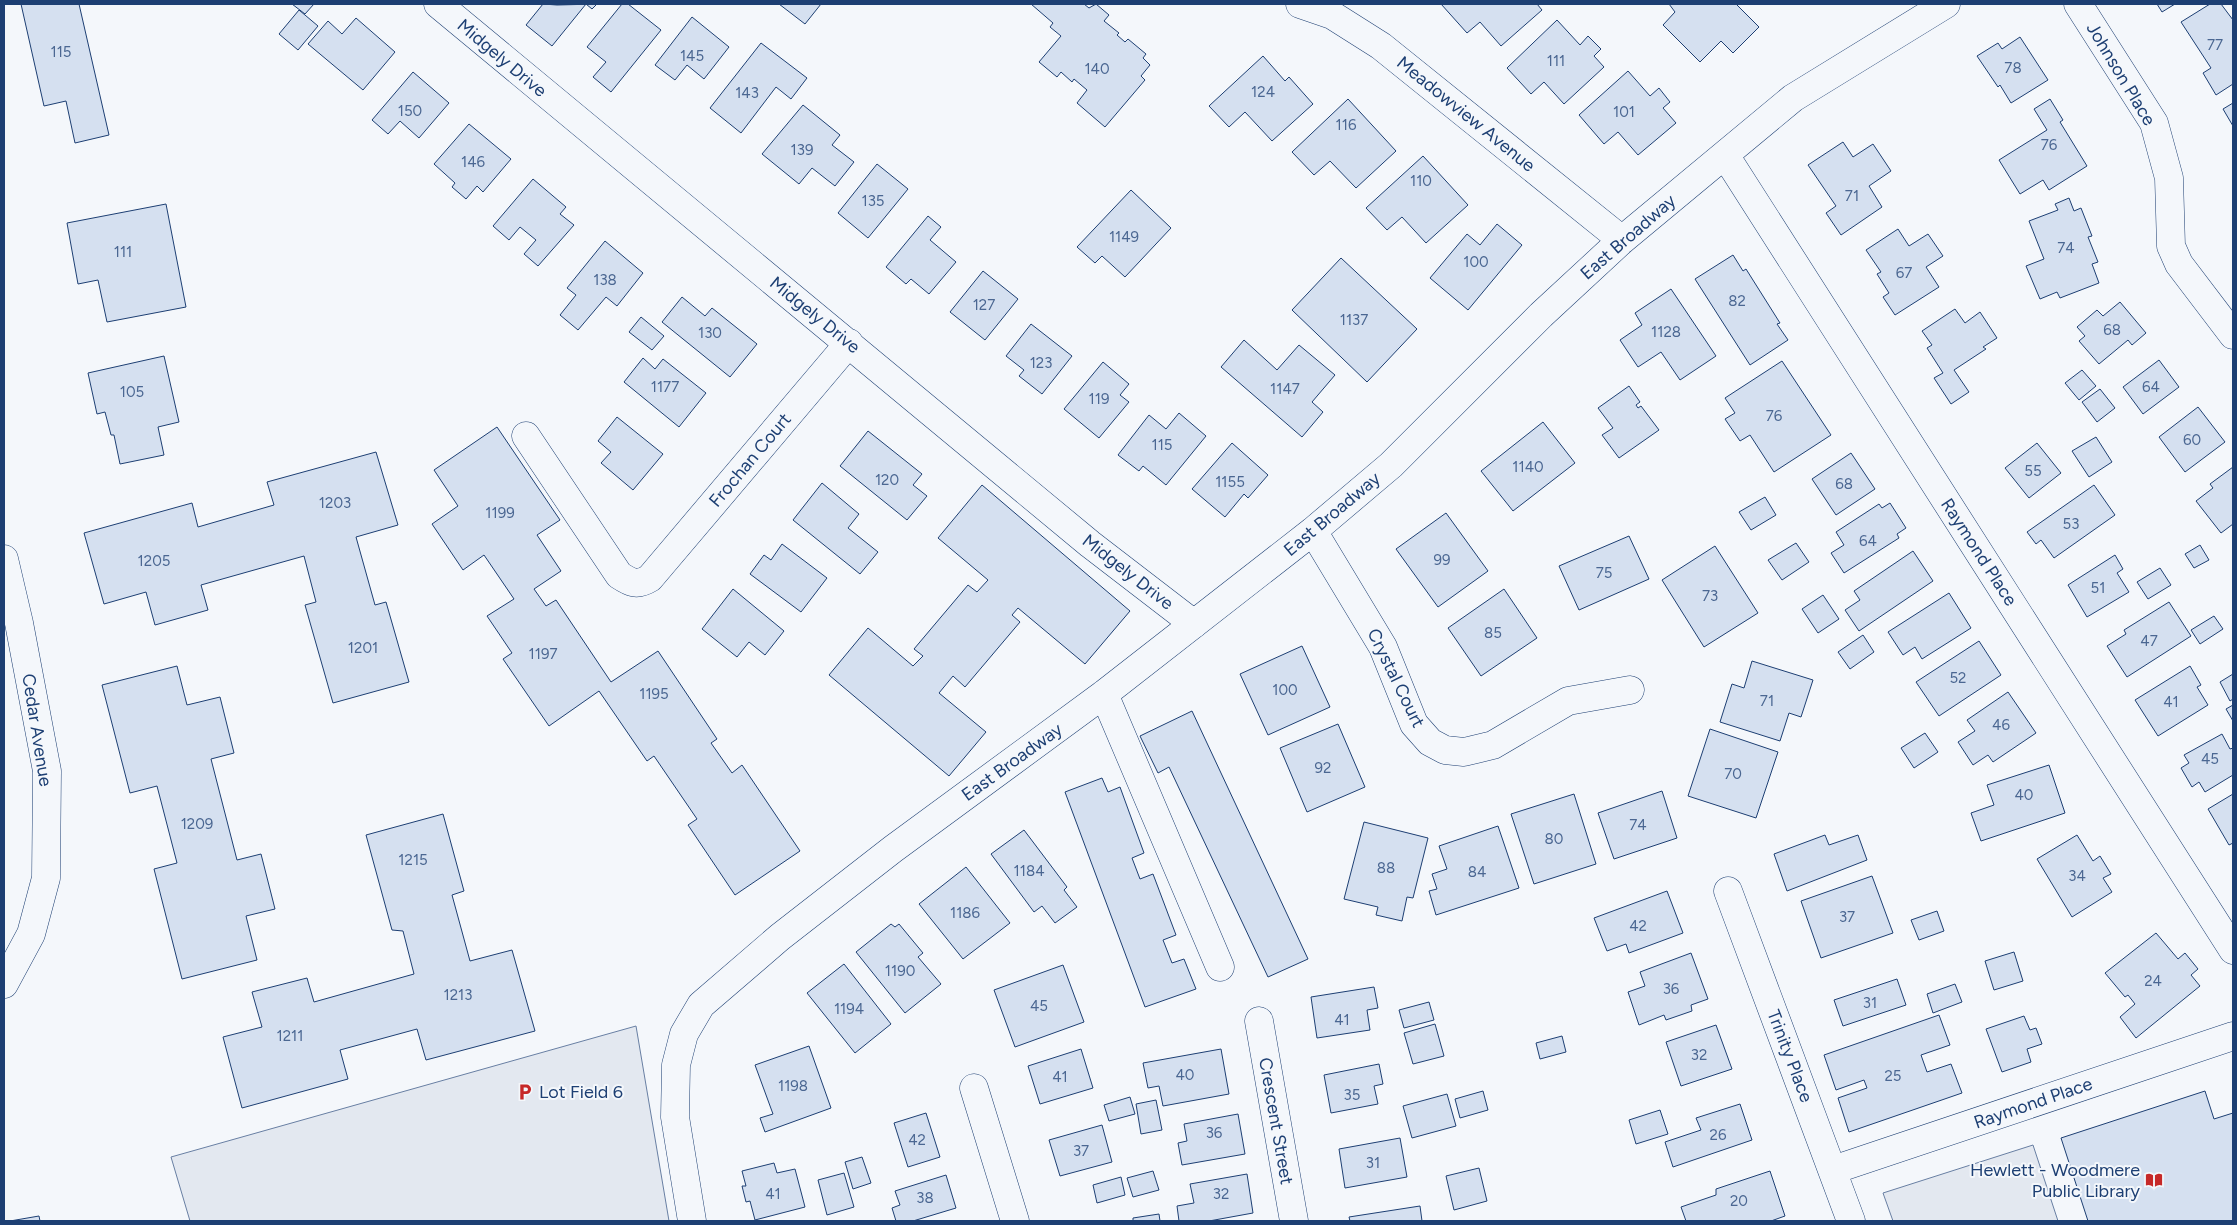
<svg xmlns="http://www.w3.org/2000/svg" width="2237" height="1225" font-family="Figtree,sans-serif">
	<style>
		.parking { fill: #e3e8f0; stroke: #687fa3 }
		.building { fill: #d5e0f0; stroke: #1d3f73 }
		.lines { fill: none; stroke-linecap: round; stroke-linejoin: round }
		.street-casing { stroke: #1d3f73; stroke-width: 29 }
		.street { stroke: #f4f7fb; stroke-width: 28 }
		.labels { text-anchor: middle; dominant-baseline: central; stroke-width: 4; stroke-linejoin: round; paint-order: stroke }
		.number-label { font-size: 15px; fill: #4b6792 }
		.street-label { font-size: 18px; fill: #1d3f73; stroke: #f4f7fb }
		.poi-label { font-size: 18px; fill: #1d3f73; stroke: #f4f7fb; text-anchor: start }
	</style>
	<rect width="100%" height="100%" fill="#f4f7fb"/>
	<path class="parking" d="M636 1026 669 1221H190L171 1157Z
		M2033 1145 2058 1221H1893L1883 1193Z"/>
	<path class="building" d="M21 4H79L109 135 75 143 66 101 44 106Z
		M292 4H314L305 14Z
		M543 4 557 5 597 4 592 9 586 4 552 46 526 25Z
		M622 4H628L661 30 611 92 593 77 606 62 587 47Z
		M779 4H821L805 24Z
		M1031 4H1084L1089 8 1096 4 1109 15 1104 21 1119 33 1117 35 1125 42 1128 39 1146 54 1143 58 1150 65 1141 76 1145 80 1105 127 1077 103 1087 90 1074 79 1072 82 1061 72 1057 77 1039 62 1061 36 1050 27 1053 23Z
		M1441 4H1537L1542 10 1501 46 1480 22 1467 33Z
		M1669 4H1736L1759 27 1733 53 1721 41 1700 62 1663 25 1675 12Z
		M2157 4H2175L2162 12Z
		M2210 4H2221L2233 20V84L2216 95 2203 73 2211 68 2181 22Z
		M299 10 318 26 298 50 279 34Z
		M692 17 729 47 704 79 687 65 675 80 655 65Z
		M356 18 395 52 363 90 308 44 328 21 342 34Z
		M1557 20 1580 45 1588 36 1601 49 1594 56 1604 67 1564 104 1544 82 1531 94 1507 68Z
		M2020 37 2048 80 2011 103 2000 85 1998 87 1977 56 1998 43 2002 49Z
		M761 43 807 78 791 99 776 87 741 133 710 108Z
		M1263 56 1285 81 1289 77 1313 104 1272 141 1245 112 1229 127 1209 106Z
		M1628 71 1650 96 1659 88 1670 102 1663 108 1676 123 1638 155 1618 132 1604 144 1579 115Z
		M413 72 449 103 419 138 400 121 388 134 372 120Z
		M1348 99 1396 151 1356 188 1330 161 1314 175 1292 152Z
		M2050 99 2063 120 2060 122 2087 166 2049 190 2043 180 2020 194 1999 160 2047 130 2034 109Z
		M2233 103V126L2223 109Z
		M803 105 840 135 832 145 854 162 835 186 812 168 799 184 762 154Z
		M469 124 511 159 483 192 477 186 466 199 452 187 455 183 434 164Z
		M1843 142 1853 157 1873 144 1891 171 1869 186 1882 207 1841 235 1826 213 1836 206 1808 165Z
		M1423 156 1468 205 1426 243 1402 217 1387 230 1366 208Z
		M877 164 908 189 868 238 838 213Z
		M533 179 566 207 560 214 574 225 538 266 524 254 536 240 520 227 509 240 493 226Z
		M1131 190 1171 228 1125 277 1102 256 1095 263 1077 247Z
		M2069 198 2074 211 2081 208 2092 236 2088 237 2098 262 2092 264 2099 283 2060 298 2057 292 2040 299 2026 266 2044 259 2029 221 2058 210 2055 204Z
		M166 204 186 307 107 322 98 280 78 284 67 223Z
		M928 216 941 227 930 240 956 262 929 294 911 279 906 284 886 267Z
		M1497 224 1522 245 1468 310 1430 278 1467 234 1480 245Z
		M1898 229 1909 246 1928 234 1943 256 1926 267 1939 287 1895 315 1883 297 1889 293 1877 274 1881 272 1866 250Z
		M605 241 643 273 617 306 606 297 578 330 560 315 576 295 567 288Z
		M1733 255 1743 271 1746 269 1780 323 1777 324 1788 340 1750 365 1695 279Z
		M1341 258 1417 329 1367 382 1292 310Z
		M983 271 1018 299 985 340 950 312Z
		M1671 289 1716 356 1680 380 1661 352 1638 367 1620 340 1642 325 1635 313Z
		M682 297 705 316 712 308 757 344 730 377 662 322Z
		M2120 302 2146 333 2132 345 2128 340 2099 364 2079 341 2085 336 2077 327 2097 310 2103 316Z
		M1955 309 1965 323 1980 312 1997 338 1983 347 1986 349 1954 370 1969 392 1951 404 1934 378 1943 373 1927 348 1932 345 1922 331Z
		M641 317 664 336 652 350 629 332Z
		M1031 324 1072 356 1042 394 1019 376 1024 370 1006 356Z
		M1244 340 1277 370 1299 345 1335 375 1312 402 1323 412 1302 437 1221 367Z
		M164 356 179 422 158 427 164 455 120 464 114 435H111L105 412 97 414 88 373Z
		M643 358 655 369 663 359 706 393 679 427 624 382Z
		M2159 360 2179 387 2143 414 2123 387Z
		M1782 361 1831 435 1774 472 1750 435 1740 441 1725 419 1735 413 1725 398Z
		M1103 362 1129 384 1120 395 1129 402 1099 438 1064 409Z
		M2082 370 2096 386 2079 400 2065 383Z
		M1629 386 1640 402 1636 405 1638 408 1641 406 1659 430 1619 458 1602 435 1613 428 1598 408Z
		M2100 389 2115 408 2097 422 2082 402Z
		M2198 407 2225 442 2185 472 2159 437Z
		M1179 413 1206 436 1166 485 1143 466 1139 471 1118 455 1149 415 1166 429Z
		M617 417 663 454 633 490 601 463 611 452 598 441Z
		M1543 422 1575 463 1513 511 1481 471Z
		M497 427 560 520 537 535 561 571 534 589 546 606 556 600 611 682 658 651 717 739 711 743 732 773 742 765 800 851 735 895 688 825 697 819 654 756 647 761 599 691 549 726 503 659 512 653 487 616 514 599 484 555 463 570 432 524 458 506 434 470Z
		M868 431 922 474 913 485 927 496 907 520 840 466Z
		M2096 437 2112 462 2089 477 2072 451Z
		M1232 443 1268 475 1248 498 1244 494 1225 517 1192 489Z
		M2037 443 2061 473 2029 498 2005 468Z
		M376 452 398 525 356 537 375 605 386 602 409 682 333 703 305 605 316 602 304 556 201 585 208 610 155 625 146 592 104 604 84 533 192 503 198 527 274 505 267 482Z
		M1851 453 1875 489 1836 515 1812 479Z
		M2233 467V524L2221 533 2196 501 2213 488 2210 484Z
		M822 483 859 514 848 528 878 552 860 574 793 520Z
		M982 485 1130 611 1085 664 1018 608 1012 615 1020 622 965 687 953 676 939 693 986 732 949 776 829 675 868 628 913 666 923 656 914 649 968 585 977 592 988 580 938 538Z
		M2094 485 2115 515 2054 558 2041 540 2036 544 2027 532Z
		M1765 497 1776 515 1751 530 1739 512Z
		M1890 503 1906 528 1897 534 1899 538 1844 573 1831 553 1844 545 1836 532 1879 504 1882 508Z
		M1446 513 1488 571 1438 607 1396 549Z
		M1629 536 1649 579 1579 610 1559 566Z
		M1796 543 1809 562 1782 580 1768 560Z
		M782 544 827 578 801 612 750 574 764 555 771 560Z
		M2200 545 2209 560 2194 568 2185 554Z
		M1715 546 1758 613 1704 647 1662 580Z
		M1913 551 1933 581 1859 631 1845 610 1860 600 1854 591Z
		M2115 555 2123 569 2117 573 2129 592 2087 617 2068 585Z
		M2160 568 2171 585 2148 599 2137 582Z
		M733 589 784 631 765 655 749 642 737 657 702 629Z
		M1504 589 1537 638 1481 676 1448 628Z
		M1949 593 1971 628 1922 659 1915 647 1903 655 1888 632Z
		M1823 595 1839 619 1818 633 1802 609Z
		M2169 602 2191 636 2127 677 2107 646 2126 634 2124 630Z
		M2214 616 2223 629 2200 644 2191 630Z
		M1863 635 1874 652 1850 669 1838 652Z
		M1979 641 2001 675 1939 716 1916 682Z
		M1302 646 1330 707 1268 735 1240 674Z
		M1752 661 1813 680 1801 717 1789 713 1780 741 1720 722 1732 684 1744 688Z
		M177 666 187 705 220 697 234 753 211 759 237 860 261 854 275 909 246 916 257 960 182 979 154 869 177 863 157 786 130 793 102 685Z
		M2190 666 2201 685 2197 687 2208 705 2158 736 2135 700Z
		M2233 674V699L2230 701 2220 682Z
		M2008 692 2036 733 1993 762 1988 755 1973 765 1958 742 1975 731 1967 720Z
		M2233 705V721L2226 709Z
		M1192 711 1308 959 1268 977 1169 767 1158 773 1140 736Z
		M1338 724 1365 787 1307 812 1280 748Z
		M1710 729 1778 752 1756 818 1688 796Z
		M1925 733 1938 752 1914 768 1901 748Z
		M2222 734 2230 749 2233 748V775L2205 792 2199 782 2192 787 2181 768 2189 763 2184 755Z
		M2049 765 2065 813 1981 841 1971 813 1994 805 1987 785Z
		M1102 778 1108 792 1120 787 1144 853 1132 858 1140 879 1153 874 1176 935 1163 940 1172 963 1184 959 1196 989 1145 1007 1065 792Z
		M1662 791 1677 838 1614 859 1598 813Z
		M1574 794 1596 864 1534 884 1511 814Z
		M2233 794V843L2229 845 2208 809Z
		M443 814 464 891 452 895 470 961 512 950 535 1031 426 1060 417 1029 340 1050 348 1079 242 1108 223 1037 262 1027 252 992 307 978 314 1002 414 974 403 931 392 930 366 835Z
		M1364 822 1428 838 1413 898 1407 897 1402 921 1376 915 1378 907 1344 899Z
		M1498 826 1519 888 1436 915 1429 891 1437 889 1432 874 1447 869 1439 846Z
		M1024 830 1067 887 1064 890 1077 907 1055 923 1042 906 1034 912 991 854Z
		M1825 835 1829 845 1858 835 1867 860 1787 891 1774 854Z
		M2077 835 2093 861 2100 856 2111 874 2103 878 2112 892 2072 917 2037 859Z
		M966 867 1010 923 963 959 919 904Z
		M1872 876 1893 933 1821 958 1801 901Z
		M1667 891 1683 933 1629 953 1626 944 1607 951 1594 918Z
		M1937 911 1944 931 1919 940 1911 920Z
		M891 924 895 927 899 924 923 953 918 957 941 984 905 1013 856 952Z
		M2156 933 2178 959 2185 953 2198 969 2191 975 2200 986 2136 1038 2120 1017 2135 1004 2128 995 2125 997 2105 973Z
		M2014 952 2023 981 1994 990 1985 961Z
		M1691 953 1708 999 1691 1005 1692 1011 1666 1020 1664 1015 1639 1025 1628 992 1645 986 1640 972Z
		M844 964 891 1024 855 1053 807 993Z
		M1063 965 1084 1022 1015 1047 994 990Z
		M1897 979 1906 1005 1843 1026 1834 1000Z
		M1955 984 1962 1002 1933 1013 1927 994Z
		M1374 987 1378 1008 1367 1010 1370 1030 1317 1038 1311 997Z
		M1429 1002 1434 1020 1404 1028 1399 1010Z
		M1939 1015 1950 1045 1921 1055 1927 1072 1951 1064 1962 1093 1849 1132 1838 1098 1867 1088 1864 1080 1836 1090 1824 1055Z
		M2024 1016 2030 1030 2036 1028 2042 1044 2027 1049 2031 1062 2002 1072 1986 1029Z
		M1435 1024 1444 1056 1413 1064 1404 1033Z
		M1716 1025 1732 1069 1681 1086 1666 1042Z
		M1562 1036 1566 1052 1540 1059 1536 1043Z
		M809 1046 831 1108 765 1132 760 1118 773 1114 755 1065Z
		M1081 1049 1093 1088 1040 1104 1028 1066Z
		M1221 1049 1229 1094 1163 1106 1159 1086 1148 1088 1143 1063Z
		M1379 1064 1383 1084 1374 1086 1378 1104 1331 1113 1324 1075Z
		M1483 1091 1488 1110 1460 1118 1455 1099Z
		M2205 1091 2214 1119 2233 1113V1221H2088L2061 1138Z
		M1447 1094 1456 1126 1412 1138 1403 1106Z
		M1130 1097 1135 1114 1109 1121 1104 1105Z
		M1156 1100 1162 1130 1141 1134 1136 1104Z
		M1740 1104 1752 1140 1673 1167 1665 1142 1701 1130 1696 1118Z
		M1660 1110 1668 1134 1636 1144 1629 1120Z
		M926 1113 940 1157 908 1167 894 1123Z
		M1238 1114 1245 1154 1182 1165 1178 1143 1187 1141 1184 1124Z
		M1102 1125 1112 1162 1060 1176 1049 1140Z
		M1400 1138 1407 1177 1345 1188 1339 1149Z
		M862 1157 871 1183 853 1189 845 1162Z
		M774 1163 777 1173 795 1169 805 1207 755 1220 750 1201 746 1202 742 1186H746L742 1171Z
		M1479 1168 1487 1201 1454 1210 1446 1176Z
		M1153 1171 1159 1190 1133 1197 1127 1178Z
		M1770 1171 1785 1216 1771 1221H1686L1681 1207 1716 1195V1189Z
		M844 1173 854 1207 827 1215 818 1180Z
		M1247 1174 1253 1213 1209 1221H1179L1177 1206 1194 1203 1190 1184Z
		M946 1175 956 1208 913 1221H896L892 1208 900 1205 895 1191Z
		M1121 1177 1125 1195 1097 1203 1093 1185Z
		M1420 1206 1422 1221H1350L1349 1217Z
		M1159 1214 1160 1221H1133V1218Z
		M39 1216 40 1221H10Z"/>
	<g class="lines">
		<g class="street-casing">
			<path id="street" d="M438 4 1090 544 1194 624
				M1300 4 1332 15 1381 46 1622 240
				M2078 4 2154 123 2169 178 2171 246 2179 264 2233 335
				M1725 155 2233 950
				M526 436 619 575C631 583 637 586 650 578L849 343
				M1313 531 1383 647 1414 724 1430 742 1445 750 1464 752 1493 745 1568 701 1630 690
				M4 559 19 623 47 771 46 878 31 934 4 984
				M1104 694 1220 967
				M1728 891 1851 1221
				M1259 1021 1294 1221
				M974 1088 1015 1221
				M1833 1170 2233 1036
				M692 1221 675 1117 676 1065 684 1034 701 1005 780 937 893 849 1104 694 1313 531 1391 465 1541 315 1622 240 1793 98 1946 4"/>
		</g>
		<use href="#street" class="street"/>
	</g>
	<defs>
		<g id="parking-bare" transform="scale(1.35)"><path d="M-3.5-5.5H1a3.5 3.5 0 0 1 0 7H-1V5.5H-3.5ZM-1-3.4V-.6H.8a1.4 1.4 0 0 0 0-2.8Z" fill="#c62828" stroke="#f4f7fb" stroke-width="2.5" paint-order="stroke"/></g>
		<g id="library-bare" transform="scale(1.35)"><path d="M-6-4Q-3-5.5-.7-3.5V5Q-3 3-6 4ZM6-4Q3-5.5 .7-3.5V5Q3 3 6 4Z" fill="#c62828" stroke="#f4f7fb" stroke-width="2.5" paint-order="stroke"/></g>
	</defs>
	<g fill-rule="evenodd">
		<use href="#parking-bare" x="525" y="1092"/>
		<use href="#library-bare" x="2154" y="1180"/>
	</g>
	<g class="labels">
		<g class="number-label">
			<text x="2215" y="45">77</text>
			<text x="61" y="52">115</text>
			<text x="692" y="56">145</text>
			<text x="1556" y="61">111</text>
			<text x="2013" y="68">78</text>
			<text x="1097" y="69">140</text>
			<text x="1263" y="92">124</text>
			<text x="747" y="93">143</text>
			<text x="410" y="111">150</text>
			<text x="1624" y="112">101</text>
			<text x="1346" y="125">116</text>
			<text x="2049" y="145">76</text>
			<text x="802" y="150">139</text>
			<text x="473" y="162">146</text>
			<text x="1421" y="181">110</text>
			<text x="1852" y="196">71</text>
			<text x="873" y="201">135</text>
			<text x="1124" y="237">1149</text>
			<text x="2066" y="248">74</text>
			<text x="123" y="252">111</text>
			<text x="1476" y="262">100</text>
			<text x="1904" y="273">67</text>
			<text x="605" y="280">138</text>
			<text x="1737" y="301">82</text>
			<text x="984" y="305">127</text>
			<text x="1354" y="320">1137</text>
			<text x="2112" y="330">68</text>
			<text x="1666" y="332">1128</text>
			<text x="710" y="333">130</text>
			<text x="1041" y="363">123</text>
			<text x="665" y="387">1177</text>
			<text x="2151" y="387">64</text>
			<text x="1285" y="389">1147</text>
			<text x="132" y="392">105</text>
			<text x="1099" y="399">119</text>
			<text x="1774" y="416">76</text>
			<text x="2192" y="440">60</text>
			<text x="1162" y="445">115</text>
			<text x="1528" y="467">1140</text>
			<text x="2033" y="471">55</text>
			<text x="887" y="480">120</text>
			<text x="1230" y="482">1155</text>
			<text x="1844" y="484">68</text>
			<text x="335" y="503">1203</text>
			<text x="500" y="513">1199</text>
			<text x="2071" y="524">53</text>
			<text x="1868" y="541">64</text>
			<text x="1442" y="560">99</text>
			<text x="154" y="561">1205</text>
			<text x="1604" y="573">75</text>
			<text x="2098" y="588">51</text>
			<text x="1710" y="596">73</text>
			<text x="1493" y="633">85</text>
			<text x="2149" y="641">47</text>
			<text x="363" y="648">1201</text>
			<text x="543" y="654">1197</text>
			<text x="1958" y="678">52</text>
			<text x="1285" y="690">100</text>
			<text x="654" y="694">1195</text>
			<text x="1767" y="701">71</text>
			<text x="2171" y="702">41</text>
			<text x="2001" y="725">46</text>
			<text x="2210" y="759">45</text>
			<text x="1323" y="768">92</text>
			<text x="1733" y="774">70</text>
			<text x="2024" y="795">40</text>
			<text x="197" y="824">1209</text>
			<text x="1638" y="825">74</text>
			<text x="1554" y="839">80</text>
			<text x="413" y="860">1215</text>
			<text x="1386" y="868">88</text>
			<text x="1029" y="871">1184</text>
			<text x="1477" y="872">84</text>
			<text x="2077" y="876">34</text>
			<text x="965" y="913">1186</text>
			<text x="1847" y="917">37</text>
			<text x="1638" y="926">42</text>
			<text x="900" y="971">1190</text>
			<text x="2153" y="981">24</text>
			<text x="1671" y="989">36</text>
			<text x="458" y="995">1213</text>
			<text x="1870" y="1003">31</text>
			<text x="1039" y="1006">45</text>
			<text x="849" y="1009">1194</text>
			<text x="1342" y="1020">41</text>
			<text x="290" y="1036">1211</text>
			<text x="1699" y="1055">32</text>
			<text x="1185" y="1075">40</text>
			<text x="1893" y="1076">25</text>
			<text x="1060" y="1077">41</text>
			<text x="793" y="1086">1198</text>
			<text x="1352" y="1095">35</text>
			<text x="1214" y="1133">36</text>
			<text x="1718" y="1135">26</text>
			<text x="917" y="1140">42</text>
			<text x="1081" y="1151">37</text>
			<text x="1373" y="1163">31</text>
			<text x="773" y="1194">41</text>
			<text x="1221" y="1194">32</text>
			<text x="925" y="1198">38</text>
			<text x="1739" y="1201">20</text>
		</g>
		<g class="street-label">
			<text transform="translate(502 58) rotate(40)">Midgely Drive</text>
			<text transform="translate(2121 74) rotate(59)">Johnson Place</text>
			<text transform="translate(1466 114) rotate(39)">Meadowview Avenue</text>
			<text transform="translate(1628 237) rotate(-41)">East Broadway</text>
			<text transform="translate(815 315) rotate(39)">Midgely Drive</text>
			<text transform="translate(750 460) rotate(-50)">Frochan Court</text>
			<text transform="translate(1332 514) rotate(-40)">East Broadway</text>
			<text transform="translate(1979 552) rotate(57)">Raymond Place</text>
			<text transform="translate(1128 572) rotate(38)">Midgely Drive</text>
			<text transform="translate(1396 678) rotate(64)">Crystal Court</text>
			<text transform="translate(37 730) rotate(81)">Cedar Avenue</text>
			<text transform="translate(1012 762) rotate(-36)">East Broadway</text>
			<text transform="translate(1790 1056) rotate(69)">Trinity Place</text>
			<text transform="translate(2033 1103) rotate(-19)">Raymond Place</text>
			<text transform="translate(1276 1121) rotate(80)">Crescent Street</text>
		</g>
		<g class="poi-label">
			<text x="539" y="1092">Lot Field 6</text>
			<text x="2140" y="1170" text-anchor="end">Hewlett - Woodmere<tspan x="2140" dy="21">Public Library</tspan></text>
		</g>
	</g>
	<rect width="2237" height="1225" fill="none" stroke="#1d3f73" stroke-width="10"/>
</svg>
